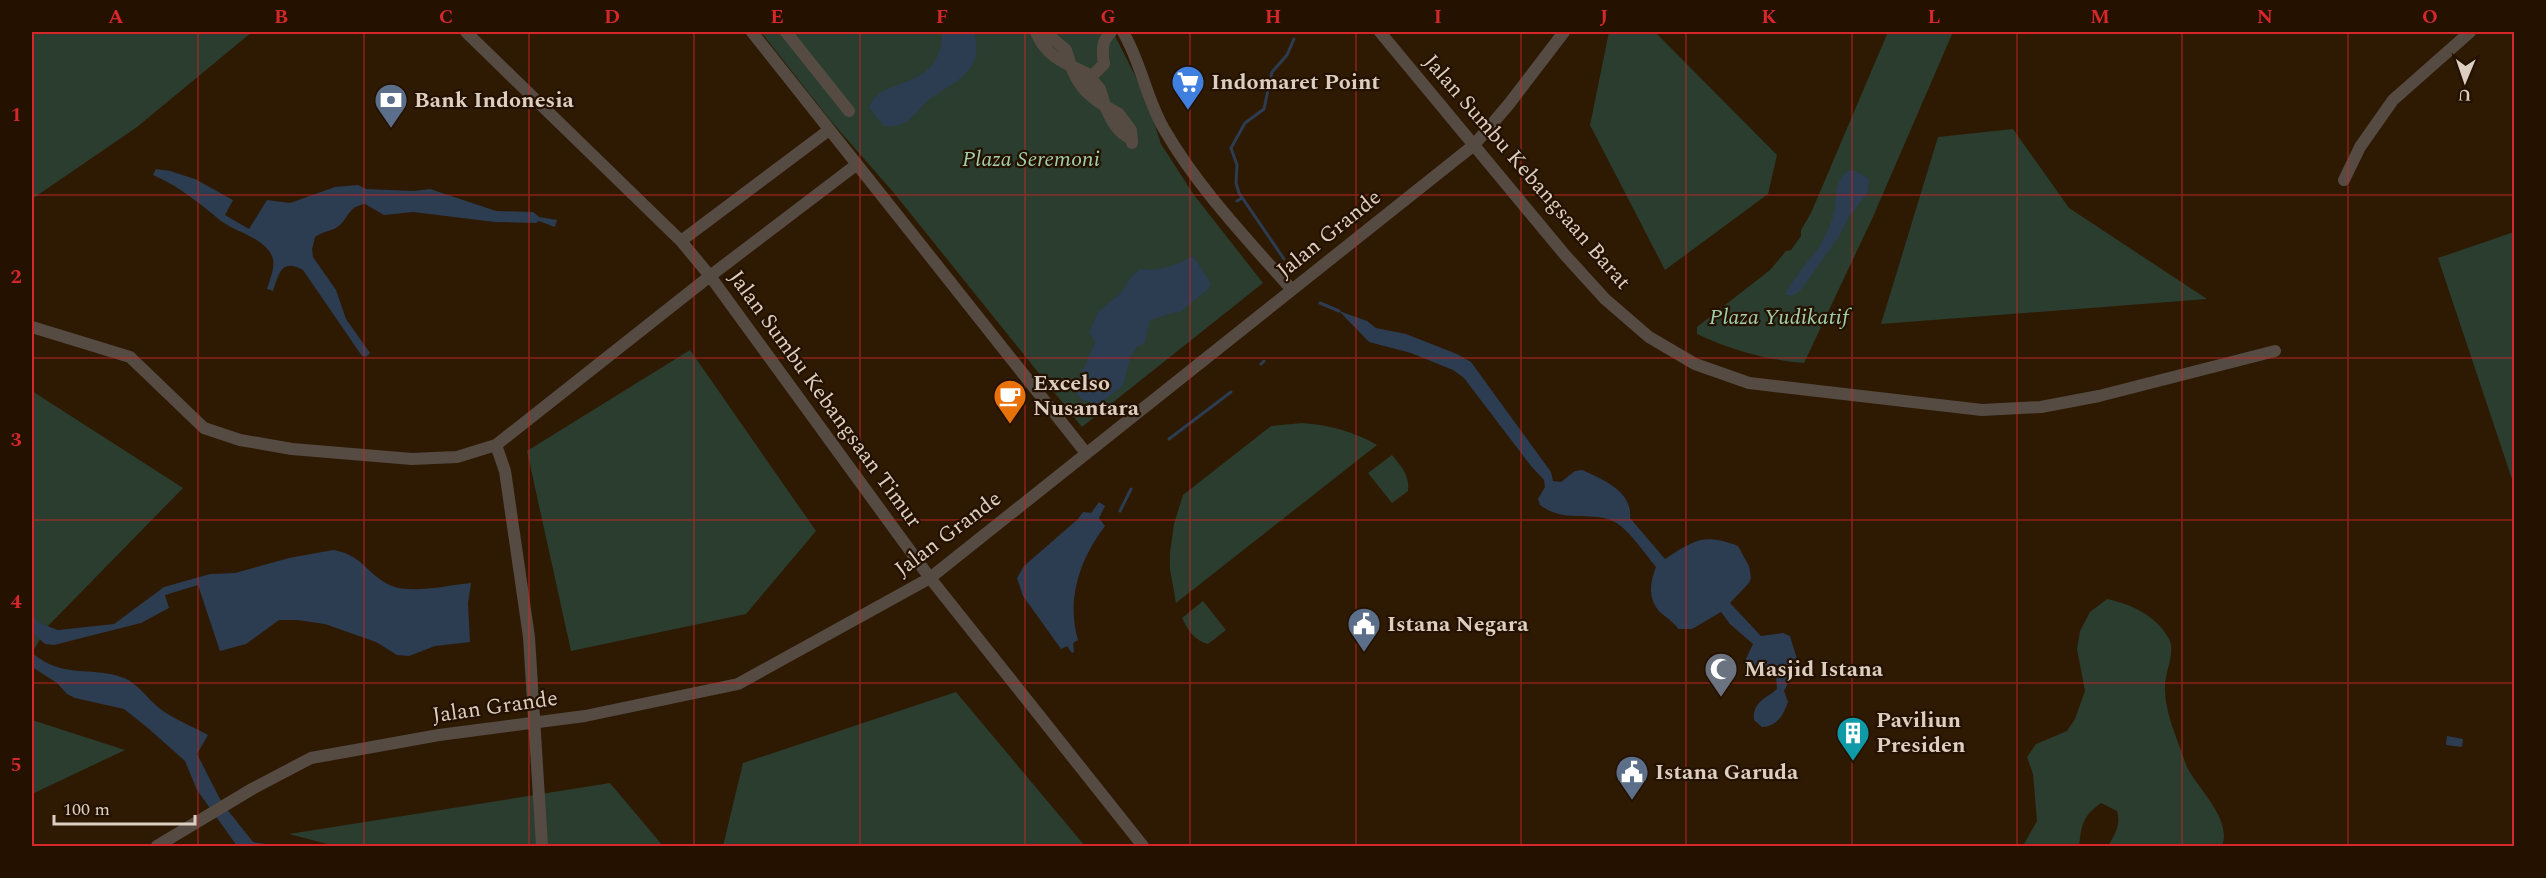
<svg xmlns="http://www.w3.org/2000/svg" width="2546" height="878" font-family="Spectral,serif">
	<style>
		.green { fill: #2a3d2e }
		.water { fill: #2c3c51 }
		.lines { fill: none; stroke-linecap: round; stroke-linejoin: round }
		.stream { stroke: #2c3c51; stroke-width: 3 }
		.minor { stroke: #554b43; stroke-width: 12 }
		.grid { fill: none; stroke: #d62828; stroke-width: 1.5; stroke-opacity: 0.55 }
		.labels { text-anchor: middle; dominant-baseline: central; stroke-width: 4.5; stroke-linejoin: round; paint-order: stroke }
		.poi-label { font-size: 22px; font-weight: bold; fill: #dccfc1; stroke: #241100; text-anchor: start }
		.park-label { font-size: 22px; font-style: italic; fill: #a0cfaa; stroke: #241100 }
		.street-label { font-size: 22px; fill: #dccfc1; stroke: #241100 }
		.neatline { fill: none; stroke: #d62828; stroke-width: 2 }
		.grid-label { font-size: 20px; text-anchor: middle; font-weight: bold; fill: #d62828 }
	</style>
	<rect width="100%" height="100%" fill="#2e1a03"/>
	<path class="green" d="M32 32H252L137 127 32 199Z
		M761 32H1113L1145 95 1161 144 1194 195 1263 283 1082 427 894 193 830 120Z
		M1609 32H1655L1777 155 1768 194 1665 270 1590 125Z
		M1888 32H1953L1872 219 1804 363C1766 360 1731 350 1697 334V327L1770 270 1786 251 1791 250 1801 236V230L1811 213Z
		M2013 129 2069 208 2207 299 1881 324 1938 137Z
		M2514 232V485L2438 258Z
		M690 350 816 531 746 614 571 651 527 451Z
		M32 391 183 488 48 626 32 653Z
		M1302 423C1329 425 1353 431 1377 445L1176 603 1170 569V553L1174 524 1183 495 1271 426Z
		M1392 455C1401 466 1410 476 1408 491L1392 503 1368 473Z
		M2107 599C2131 604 2155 615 2168 637 2177 651 2165 670 2165 686 2164 706 2173 729 2180 748 2183 755 2185 763 2188 769 2200 791 2232 820 2222 846H2108C2115 834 2121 825 2117 811L2101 803C2082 817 2082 824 2079 846H2023L2037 821 2033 774 2027 757 2036 744 2067 731 2075 719 2085 691 2077 649 2080 631 2090 612Z
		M1203 601 1226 630 1208 644C1195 641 1188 630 1182 618Z
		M956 692 1085 846H723L743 763Z
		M32 720 125 750 32 794Z
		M610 783 663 846H335L289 834Z"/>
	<path class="water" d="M942 32H974C984 69 961 79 934 96 914 110 913 128 884 126L869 108C880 74 941 94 942 32Z
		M156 169 170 171 195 179 233 200 225 215 249 229 267 200 290 203 335 187 358 185 366 189 414 191 430 189 496 211 533 212 539 217 557 220 555 227 539 221 536 223 495 222 413 212 384 215 365 204C345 207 349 222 334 229 328 231 321 233 315 237L312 249 313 257 336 290 346 319 370 353 366 357 362 356 303 270C281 258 279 274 273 291L267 289C270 279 277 264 271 254 261 237 236 232 221 221 199 203 179 186 153 175Z
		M1849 170 1856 171 1869 179 1867 194 1849 217 1838 238 1801 290 1792 296 1786 295C1786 286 1815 254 1822 242 1828 231 1833 219 1835 207 1837 191 1835 180 1849 170Z
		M1193 256 1211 283 1208 289 1180 312C1168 312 1162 318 1150 320L1145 343 1137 347 1130 358 1123 386 1099 404C1092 402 1080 401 1077 394 1074 386 1091 353 1095 342L1089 332 1098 312 1121 293 1130 278 1140 269C1156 272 1179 265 1193 256Z
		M1339 311 1367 321 1376 328 1406 334 1457 354 1471 362 1551 472 1553 481 1561 482 1575 471 1582 470C1603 479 1633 492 1630 518L1665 559C1695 540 1703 533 1738 546L1749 566 1751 578 1749 583 1730 603 1761 636 1783 633 1790 636 1797 659 1796 669 1787 676 1788 683 1784 691 1788 702C1783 716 1777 726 1762 727L1754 720C1752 702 1767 698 1777 689L1776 676H1757L1748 673 1744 663 1753 644 1730 624 1721 612 1692 629H1678C1674 622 1668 619 1661 613 1647 599 1650 582 1656 567 1646 555 1629 530 1615 522 1592 510 1565 524 1540 505L1538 499 1545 487 1544 480 1531 466 1464 378 1453 370 1411 353 1369 342Z
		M1099 502 1105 506 1099 518 1105 526C1080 559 1066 599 1078 640L1073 643 1074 652 1072 653 1067 646 1061 649 1023 596 1017 578 1024 566 1078 519 1083 512 1091 513Z
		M333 550C362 554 368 576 392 586 411 594 450 585 471 583L468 603 470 642 435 646 409 656 397 655 376 642 325 624 297 620H279L246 644 220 651 198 585 165 595 169 608 141 623 54 645 45 644 32 632V614L39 623 58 630 114 624 164 587 210 574 235 573 289 558Z
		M32 653C65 680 89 665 124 678 137 683 148 699 159 708 173 719 192 726 208 735L197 754 222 803 253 842 279 846H237L197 790 185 761 149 729 124 709 75 698 67 694 57 683 32 667Z
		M2447 736 2463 739 2462 747 2446 745Z"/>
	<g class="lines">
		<path class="stream" d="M1237 201 1242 198
			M1284 259 1239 193 1236 183 1237 165 1231 148 1245 123 1264 109 1272 72 1287 55 1294 39
			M1320 303 1339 311
			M1261 364 1264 361
			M1169 439 1231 392
			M1120 511 1131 489"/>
		<path class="minor" d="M466 32 681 241 710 276 930 578 1143 846
			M752 32 1086 453
			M786 32 849 111
			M1036 32C1043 49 1054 58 1071 66 1078 86 1088 95 1105 106 1111 120 1117 133 1132 139
			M1045 32 1066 50 1071 66 1086 73 1100 89 1105 106 1119 114 1131 130 1132 143
			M1123 32C1141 62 1146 98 1164 129 1198 188 1247 239 1292 290
			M1380 32 1565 255 1605 299 1649 337 1695 364 1749 383 1982 410 2041 407 2099 396 2275 351
			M1090 78 1104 64C1102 51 1101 42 1111 32
			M2344 180 2360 147 2393 100 2470 32
			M681 241 829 130
			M32 327 130 357 204 428 240 440 292 449 412 459 457 457 496 445 710 276 856 165
			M496 445 505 471 529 637 542 846
			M157 846 252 789 311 758 439 735 585 716 738 684 930 578 1474 145 1509 104 1564 32"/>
	</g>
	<path class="grid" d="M198 32V846M364 32V846M529 32V846M694 32V846M860 32V846M1025 32V846M1190 32V846M1356 32V846M1521 32V846M1686 32V846M1852 32V846M2017 32V846M2182 32V846M2348 32V846M32 195H2514M32 358H2514M32 520H2514M32 683H2514"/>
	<defs>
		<g id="supermarket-pin" transform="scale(1.725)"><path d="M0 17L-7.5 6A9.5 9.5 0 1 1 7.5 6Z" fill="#3f7fe0" stroke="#241100"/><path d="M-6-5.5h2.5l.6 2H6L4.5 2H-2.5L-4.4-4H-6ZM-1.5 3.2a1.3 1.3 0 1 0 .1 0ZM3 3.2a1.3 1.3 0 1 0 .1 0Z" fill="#fff"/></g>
		<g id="bank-pin" transform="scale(1.725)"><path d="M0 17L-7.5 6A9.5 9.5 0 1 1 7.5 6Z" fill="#5c6f8a" stroke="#241100"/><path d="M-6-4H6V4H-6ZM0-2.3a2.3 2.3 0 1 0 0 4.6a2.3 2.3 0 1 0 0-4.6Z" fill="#fff"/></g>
		<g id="cafe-pin" transform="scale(1.725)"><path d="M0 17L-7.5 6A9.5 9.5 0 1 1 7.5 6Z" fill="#e8710a" stroke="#241100"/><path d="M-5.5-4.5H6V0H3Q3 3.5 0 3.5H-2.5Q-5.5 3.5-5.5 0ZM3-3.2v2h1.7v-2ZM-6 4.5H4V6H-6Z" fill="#fff"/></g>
		<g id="civic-pin" transform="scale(1.725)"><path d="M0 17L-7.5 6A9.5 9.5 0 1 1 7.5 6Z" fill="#5c6f8a" stroke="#241100"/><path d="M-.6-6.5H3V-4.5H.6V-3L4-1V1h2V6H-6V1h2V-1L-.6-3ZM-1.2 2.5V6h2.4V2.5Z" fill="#fff"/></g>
		<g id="mosque-pin" transform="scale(1.725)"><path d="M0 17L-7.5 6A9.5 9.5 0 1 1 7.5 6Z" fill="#6b7280" stroke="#241100"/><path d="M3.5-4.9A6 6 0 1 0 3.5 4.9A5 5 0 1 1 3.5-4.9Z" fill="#fff"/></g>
		<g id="building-pin" transform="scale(1.725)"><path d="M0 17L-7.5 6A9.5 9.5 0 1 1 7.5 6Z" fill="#0f9aa8" stroke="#241100"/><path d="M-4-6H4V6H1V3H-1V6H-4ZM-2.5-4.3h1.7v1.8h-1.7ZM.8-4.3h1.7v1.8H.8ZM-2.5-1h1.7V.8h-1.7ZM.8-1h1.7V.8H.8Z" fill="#fff"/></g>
	</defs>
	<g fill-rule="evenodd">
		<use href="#supermarket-pin" x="1188" y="82"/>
		<use href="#bank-pin" x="391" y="100"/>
		<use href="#cafe-pin" x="1010" y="396"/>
		<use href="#civic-pin" x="1364" y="624"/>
		<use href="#mosque-pin" x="1721" y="669"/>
		<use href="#building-pin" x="1853" y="733"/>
		<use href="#civic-pin" x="1632" y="772"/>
	</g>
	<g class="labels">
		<g class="poi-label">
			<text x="1211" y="82">Indomaret Point</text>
			<text x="414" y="100">Bank Indonesia</text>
			<text x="1033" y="383">Excelso<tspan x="1033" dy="25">Nusantara</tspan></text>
			<text x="1387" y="624">Istana Negara</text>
			<text x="1744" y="669">Masjid Istana</text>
			<text x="1876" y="720">Paviliun<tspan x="1876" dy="25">Presiden</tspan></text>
			<text x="1655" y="772">Istana Garuda</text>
		</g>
		<g class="park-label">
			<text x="1031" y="159">Plaza Seremoni</text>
			<text x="1779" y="317">Plaza Yudikatif</text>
		</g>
		<g class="street-label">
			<text transform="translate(1527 172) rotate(49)">Jalan Sumbu Kebangsaan Barat</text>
			<text transform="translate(1329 234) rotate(-39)">Jalan Grande</text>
			<text transform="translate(825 399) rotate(54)">Jalan Sumbu Kebangsaan Timur</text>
			<text transform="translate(948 534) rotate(-37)">Jalan Grande</text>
			<text transform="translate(495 707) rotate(-8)">Jalan Grande</text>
		</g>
	</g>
	<rect width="2546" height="878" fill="none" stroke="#241100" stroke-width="66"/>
	<g transform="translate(2465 81) rotate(182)" stroke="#241100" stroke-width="4.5" paint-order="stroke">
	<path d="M0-4.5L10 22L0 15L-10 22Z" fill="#dccfc1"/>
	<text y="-9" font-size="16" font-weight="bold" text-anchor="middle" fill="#dccfc1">U</text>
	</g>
	<path d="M54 815v9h141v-9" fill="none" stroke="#dccfc1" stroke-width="3"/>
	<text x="63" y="815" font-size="18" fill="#dccfc1" stroke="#241100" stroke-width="4.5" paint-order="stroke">100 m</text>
	<rect x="33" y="33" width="2480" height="812" class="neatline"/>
	<g class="grid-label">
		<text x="116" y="23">A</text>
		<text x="281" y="23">B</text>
		<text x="446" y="23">C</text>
		<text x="612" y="23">D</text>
		<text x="777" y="23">E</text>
		<text x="942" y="23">F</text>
		<text x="1108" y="23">G</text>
		<text x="1273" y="23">H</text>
		<text x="1438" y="23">I</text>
		<text x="1604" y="23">J</text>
		<text x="1769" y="23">K</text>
		<text x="1934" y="23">L</text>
		<text x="2100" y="23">M</text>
		<text x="2265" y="23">N</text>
		<text x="2430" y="23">O</text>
		<text x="16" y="121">1</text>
		<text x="16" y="283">2</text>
		<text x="16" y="446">3</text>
		<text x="16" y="608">4</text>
		<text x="16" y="771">5</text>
	</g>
</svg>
